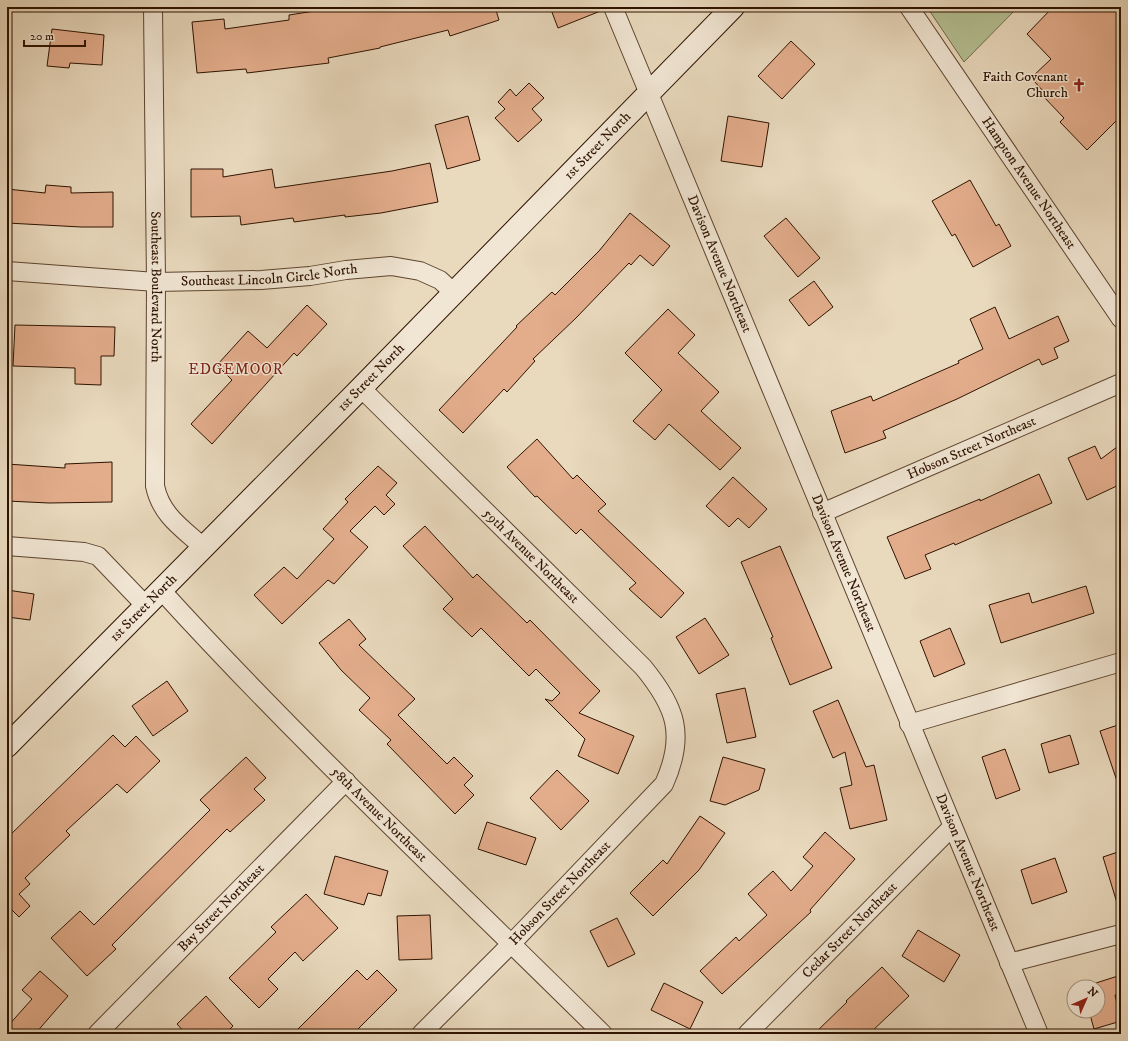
<svg xmlns="http://www.w3.org/2000/svg" width="1128" height="1041" font-family="'IM FELL DW Pica',serif">
	<style>
		.green { fill: #b4c093; stroke: #716a4a }
		.building { fill: #e3ad8c; stroke: #2e1300 }
		.lines { fill: none; stroke-linecap: round; stroke-linejoin: round }
		.street-casing { stroke: #5d442f; stroke-width: 20 }
		.secondary-casing { stroke: #2e1300; stroke-width: 24 }
		.street { stroke: #f1e6d4; stroke-width: 18 }
		.secondary { stroke: #f1e6d4; stroke-width: 22 }
		.labels { text-anchor: middle; dominant-baseline: central; stroke-width: 3; stroke-linejoin: round; paint-order: stroke }
		.poi-label { font-size: 14px; fill: #2e1300; stroke: #f1e6d4; text-anchor: end }
		.street-label { font-size: 14px; fill: #2e1300; stroke: #f1e6d4 }
		.neighbourhood-label { font-size: 15px; letter-spacing: 1px; fill: #7a1f14; stroke: #f1e6d4 }
	</style>
	<rect width="100%" height="100%" fill="#e9d9bd"/>
	<filter id="stains"><feTurbulence type="fractalNoise" baseFrequency=".005" numOctaves="4"/><feColorMatrix values="0 0 0 0 .2 0 0 0 0 .09 0 0 0 0 .02 0 0 0 .5 -.17"/></filter>
	<radialGradient id="worn" r=".72"><stop offset=".6" stop-color="#630" stop-opacity="0"/><stop offset="1" stop-color="#630" stop-opacity=".3"/></radialGradient>
	<path class="green" d="M927 7H1018L964 62Z"/>
	<path class="building" d="M340 7H495L499 20 450 36 448 30 380 47V48L328 58 329 63 247 73 246 69 197 73 192 22 224 19 225 29 289 20V15Z
		M550 7H603V10L558 28Z
		M1053 7H1121V116L1087 150 1060 122 1064 118 1042 95 1045 93 1031 78 1051 59 1027 34Z
		M52 29 104 35 102 65 70 63 69 68 47 66Z
		M791 41 815 64 782 99 758 76Z
		M529 83 544 98 532 109 542 120 518 142 495 118 505 109 498 102 510 89 516 96Z
		M468 116 480 160 447 169 435 125Z
		M728 116 769 123 762 167 721 161Z
		M430 163 438 202 381 213 345 217V215L294 222 293 218 241 225 240 216 191 217V169H223V177L272 169 275 188 392 171Z
		M970 180 996 226 999 224 1011 246 973 267 955 234 952 236 932 201Z
		M46 185 71 187V193L113 192V227H81L7 223V189L45 193Z
		M630 213 670 246 653 266 640 255 631 265 629 263 576 318 533 359 535 361 507 392 504 389 463 433 439 410 517 327 516 326 552 292 555 295 599 251Z
		M786 218 820 258 798 277 764 236Z
		M814 281 833 307 809 326 789 300Z
		M307 305 327 324 297 356 294 353 212 444 191 424 232 380 217 365 248 331 267 348Z
		M995 307 1009 339 1058 316 1069 341 1054 348 1058 358 1042 365 1039 359 957 399 883 431 886 438 845 453 831 411 871 396 873 401 959 363 958 361 983 349 970 319Z
		M668 309 695 335 678 353 719 392 701 411 741 448 720 470 669 424 655 440 633 421 662 390 625 353Z
		M15 325 115 327 114 356H101V385L75 384V368L13 366Z
		M537 439 573 479 577 475 606 504 598 511 684 593 661 618 629 589 636 583 581 529 576 534 537 496 535 497 507 467Z
		M1121 444V484L1087 500 1068 458 1095 446 1101 459Z
		M112 462V502L49 503 7 501V464L65 468V464Z
		M378 466 397 483 386 495 395 504 384 515 375 506 350 531 368 547 334 584 328 580 282 624 254 595 284 567 297 579 334 539 323 529 348 502 345 499Z
		M1039 474 1052 503 955 545 954 543 925 555 931 569 905 579 887 537 980 499V501Z
		M733 477 767 509 749 528 738 518 729 527 706 506Z
		M425 526 473 578 477 574 527 623 530 620 600 691 579 713 634 736 618 774 578 756 585 739 545 699 552 701 560 693 536 669 529 676 481 628 472 637 443 609 453 599 403 546Z
		M780 546 832 668 790 685 771 638 773 637 741 562Z
		M1086 586 1094 613 1001 643 989 605 1029 593 1032 603Z
		M7 590 34 594 30 620 7 617Z
		M705 618 729 655 699 674 676 637Z
		M349 619 366 639 359 645 415 699 398 715 447 764 454 757 473 776 464 785 474 795 455 814 387 744 391 740 359 710 370 698 341 670 319 643Z
		M950 628 965 664 934 677 920 641Z
		M167 681 188 711 153 736 132 706Z
		M745 688 756 737 727 743 716 694Z
		M838 700 866 767 874 765 887 820 850 829 840 788 852 785 845 752 833 758 813 711Z
		M1121 724V784H1118L1100 731Z
		M113 735 125 747 136 736 160 761 127 793 117 784 66 831 70 835 25 878 30 884 19 894 30 906 19 917 7 905V838Z
		M1070 735 1079 764 1049 773 1041 744Z
		M1005 749 1020 790 996 799 982 757Z
		M246 757 266 778 254 789 265 800 230 832 227 829 112 945 116 949 87 976 51 938 80 911 94 925 210 810 200 800Z
		M723 757 765 769 759 790 725 805 710 801Z
		M557 770 589 801 561 830 530 798Z
		M700 816 725 833 699 870 653 916 630 893 663 860 667 864Z
		M487 822 536 838 526 865 478 849Z
		M825 832 855 859 810 910 811 912 722 994 700 971 736 937 739 941 767 915 748 894 773 871 791 891 813 866 803 857Z
		M1121 851V902L1117 903 1103 857Z
		M335 856 388 871 381 896 368 893 364 905 324 894Z
		M1055 858 1067 892 1032 904 1021 870Z
		M306 894 338 928 303 961 295 952 268 979 278 989 259 1008 229 978 276 932 271 927Z
		M430 915 432 959 399 960 397 916Z
		M617 918 635 954 608 967 590 931Z
		M918 930 960 955 944 982 902 956Z
		M882 967 909 996 869 1034H814L847 1002 846 1001Z
		M357 970 367 980 377 970 397 990 353 1034H293Z
		M40 971 68 996 35 1034H7V1027L32 999 22 990Z
		M1121 975V994L1115 995 1121 1021 1094 1029 1089 1011H1098V987H1096H1097L1096 983Z
		M664 983 703 1002 690 1029 651 1010Z
		M206 996 233 1026 225 1034H186L177 1024Z"/>
	<g class="lines">
		<g class="street-casing">
			<g id="street">
				<path id="s1" d="M153 7 156 282 155 486C161 515 182 528 203 547"/>
				<path id="s2" d="M613 7 1039 1034"/>
				<path id="s3" d="M909 7 1121 319"/>
				<path id="s4" d="M7 271 156 282 261 280 310 276 346 270 391 266 420 271 440 280 453 292"/>
				<path id="s5" d="M361 388 643 667C676 707 686 735 664 784L511 944 421 1034"/>
				<path id="s6" d="M822 513 1121 383"/>
				<path d="M7 546 84 552 98 556 145 605"/>
				<path id="s7" d="M161 590C301 744 455 887 603 1034"/>
				<path d="M909 724 1121 662"/>
				<path d="M1009 963 1121 934"/>
				<path id="s8" d="M97 1034 346 781"/>
				<path id="s9" d="M747 1034 952 827"/>
			</g>
		</g>
		<g class="secondary-casing">
			<g id="secondary">
				<path id="s10" d="M7 746 361 388 733 7"/>
			</g>
		</g>
		<use href="#street" class="street"/>
		<use href="#secondary" class="secondary"/>
	</g>
	<defs>
		<g id="church-bare" transform="scale(1.08)"><path d="M-1.2-6h2.4v3.5h3.3v2.4h-3.3V6h-2.4V-.1h-3.3v-2.4h3.3Z" fill="#8f2418" stroke="#f1e6d4" stroke-width="2.5" paint-order="stroke"/></g>
	</defs>
	<g fill-rule="evenodd">
		<use href="#church-bare" x="1079" y="85"/>
	</g>
	<g class="labels">
		<g class="poi-label">
			<text x="1068" y="77">Faith Covenant<tspan x="1068" dy="16">Church</tspan></text>
		</g>
		<g class="street-label">
			<text stroke="none"><textPath href="#s10" startOffset="842">1st Street North</textPath></text>
			<text stroke="none"><textPath href="#s3" startOffset="213">Hampton Avenue Northeast</textPath></text>
			<text stroke="none"><textPath href="#s2" startOffset="278">Davison Avenue Northeast</textPath></text>
			<text stroke="none"><textPath href="#s4" startOffset="263">Southeast Lincoln Circle North</textPath></text>
			<text stroke="none"><textPath href="#s1" startOffset="280">Southeast Boulevard North</textPath></text>
			<text stroke="none"><textPath href="#s10" startOffset="518">1st Street North</textPath></text>
			<text stroke="none"><textPath href="#s6" startOffset="163">Hobson Street Northeast</textPath></text>
			<text stroke="none"><textPath href="#s5" startOffset="239">59th Avenue Northeast</textPath></text>
			<text stroke="none"><textPath href="#s2" startOffset="602">Davison Avenue Northeast</textPath></text>
			<text stroke="none"><textPath href="#s10" startOffset="194">1st Street North</textPath></text>
			<text stroke="none"><textPath href="#s7" startOffset="313">58th Avenue Northeast</textPath></text>
			<text stroke="none"><textPath href="#s2" startOffset="926">Davison Avenue Northeast</textPath></text>
			<text transform="translate(560 893) rotate(-46)">Hobson Street Northeast</text>
			<text stroke="none"><textPath href="#s8" startOffset="177">Bay Street Northeast</textPath></text>
			<text stroke="none"><textPath href="#s9" startOffset="146">Cedar Street Northeast</textPath></text>
		</g>
		<g class="neighbourhood-label">
			<text x="236" y="369">EDGEMOOR</text>
		</g>
	</g>
	<rect width="1128" height="1041" fill="none" stroke="#e9d9bd" stroke-width="24"/>
	<rect x="8" y="8" width="1112" height="1025" fill="none" stroke="#2e1300" stroke-width="2"/>
	<rect x="12" y="12" width="1104" height="1017" fill="none" stroke="#2e1300"/>
	<g transform="translate(1086 999) rotate(45)"><circle r="19" fill="#f1e6d4" stroke="#a3927f"/>
	<path d="M0-3L7 15L0 10L-7 15Z" fill="#8f2418"/>
	<text y="-6" font-size="11" font-weight="bold" text-anchor="middle" fill="#2e1300">N</text>
	</g>
	<path d="M24 40v6h61v-6" fill="none" stroke="#2e1300" stroke-width="2"/>
	<text x="30" y="40" font-size="12" fill="#2e1300" stroke="#f1e6d4" stroke-width="3" paint-order="stroke">20 m</text>
	<rect width="100%" height="100%" filter="url(#stains)"/>
	<rect width="100%" height="100%" fill="url(#worn)"/>
</svg>
